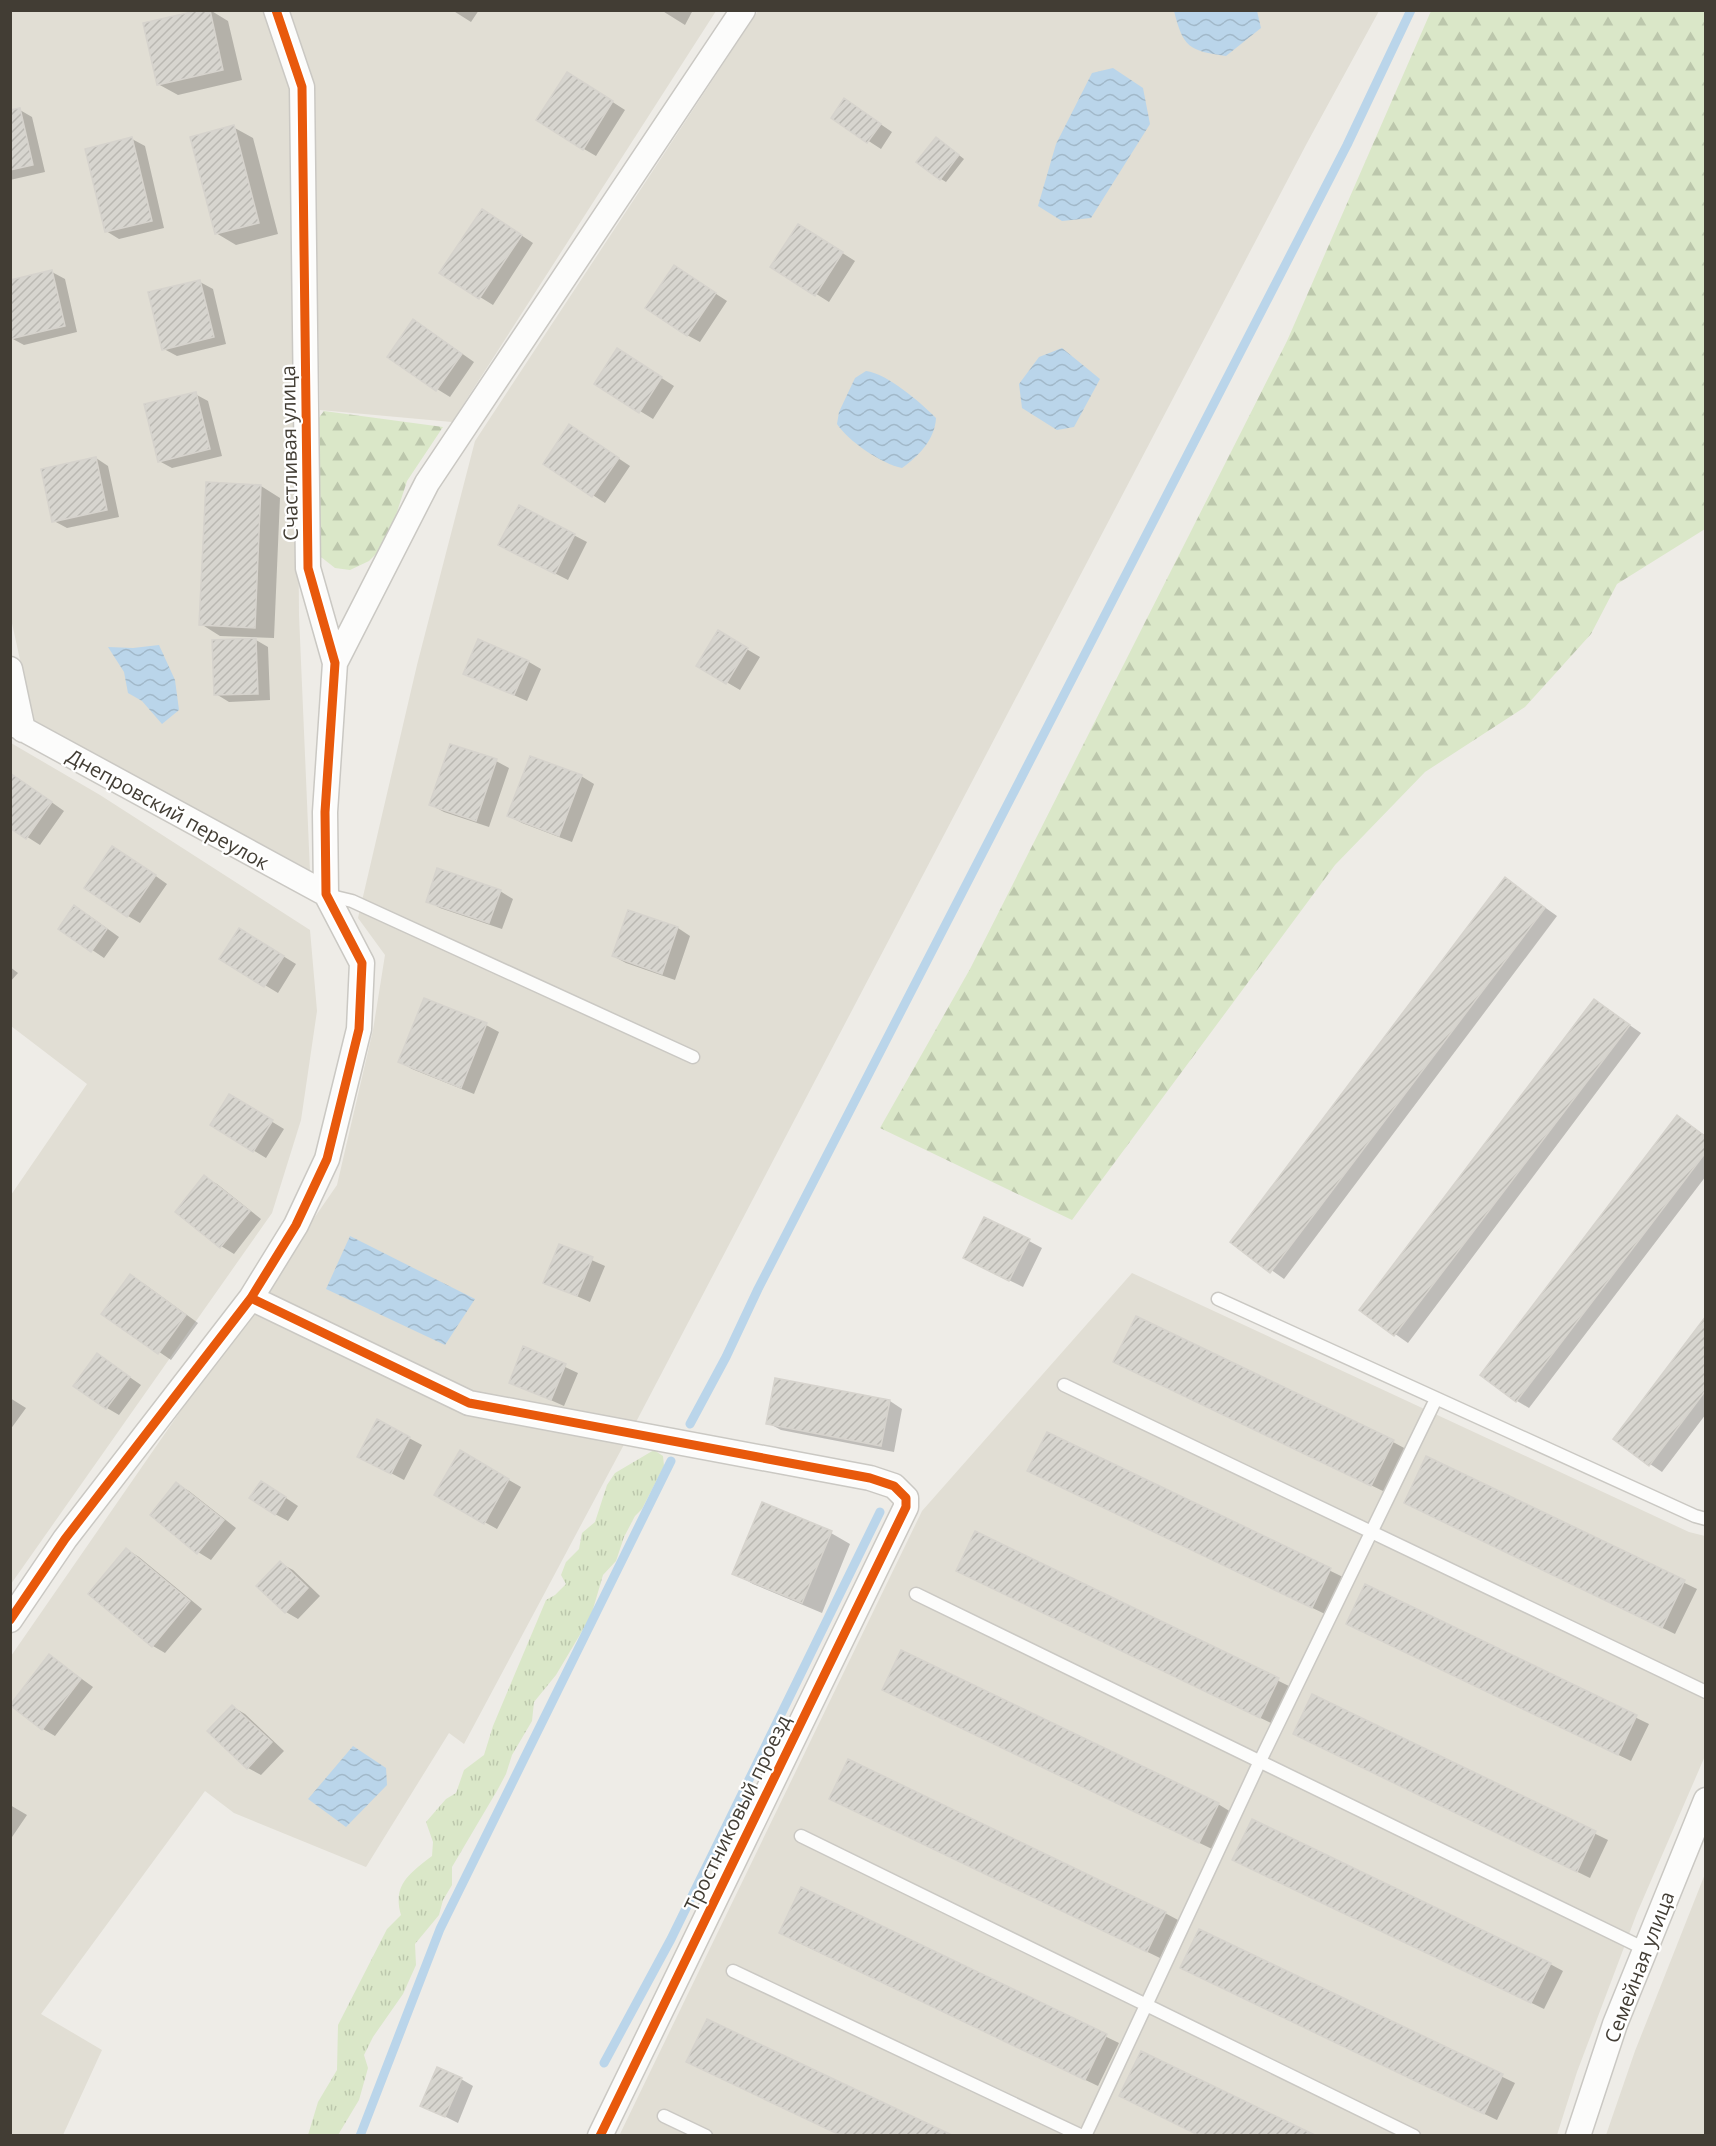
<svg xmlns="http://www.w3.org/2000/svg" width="1716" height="2146" font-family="'Open Sans',sans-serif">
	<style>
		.residential { fill: #e1ded4 }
		.grass { fill: url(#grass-tufts) }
		.forest { fill: url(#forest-firs) }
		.water { fill: url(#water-waves) }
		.shadow { fill: #0003 }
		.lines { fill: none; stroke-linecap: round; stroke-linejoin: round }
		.stream { stroke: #bad5ea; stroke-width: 9 }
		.building { fill: url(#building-hatch); stroke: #d6d3cd; stroke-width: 1.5 }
		.service-casing { stroke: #cac8c3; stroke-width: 15 }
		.minor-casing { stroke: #cac8c3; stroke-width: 27 }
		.service { stroke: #fcfcfb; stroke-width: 12 }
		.minor { stroke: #fcfcfb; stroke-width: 24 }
		.cycleway-casing { stroke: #fff; stroke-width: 13 }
		.cycleway { stroke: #e8590c; stroke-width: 9 }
		.labels { text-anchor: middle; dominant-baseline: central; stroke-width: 4.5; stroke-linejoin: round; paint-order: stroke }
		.street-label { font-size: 20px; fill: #423d34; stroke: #fff }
	</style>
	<defs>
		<pattern id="grass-tufts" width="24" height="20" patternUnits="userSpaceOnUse" patternTransform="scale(1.5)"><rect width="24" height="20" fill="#dae7c8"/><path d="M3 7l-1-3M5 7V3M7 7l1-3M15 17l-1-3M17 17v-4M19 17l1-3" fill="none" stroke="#bcc7ac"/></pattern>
		<pattern id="forest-firs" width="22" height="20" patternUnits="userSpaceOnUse" patternTransform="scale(1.5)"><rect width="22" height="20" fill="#dae7c8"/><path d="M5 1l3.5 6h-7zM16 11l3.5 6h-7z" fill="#bcc7ac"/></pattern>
		<pattern id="water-waves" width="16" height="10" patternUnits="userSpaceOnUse" patternTransform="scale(1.5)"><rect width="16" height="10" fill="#bad5ea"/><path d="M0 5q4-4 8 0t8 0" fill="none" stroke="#a1b8c9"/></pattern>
		<pattern id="building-hatch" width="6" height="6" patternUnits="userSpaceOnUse" patternTransform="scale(1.5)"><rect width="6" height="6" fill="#d7d5cf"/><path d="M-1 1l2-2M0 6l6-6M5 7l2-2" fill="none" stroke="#bab8b2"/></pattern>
	</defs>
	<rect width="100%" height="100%" fill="#eeece7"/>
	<path class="residential" d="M10 11H269L295 88 299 615 310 872 34 724 10 614Z
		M288 11H716L452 422 320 410 313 84Z
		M758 11H1379L1307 143 636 1422 464 1744 449 1733 366 1867 234 1813 205 1791 41 2014 102 2050 63 2135 11 2136V1656L337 1185 373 1030 385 955 358 918 417 665 475 441Z
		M11 743 100 795 310 930 317 1011 301 1120 272 1213 11 1584V1195L87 1084 11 1026Z
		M1132 1273 1689 1532 1705 1536V1756L1637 1913 1577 2072 1557 2135 619 2136 922 1511Z
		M1705 1874V2135H1606L1635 2051Z"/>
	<path class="grass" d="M654 1450 663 1456 664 1466 642 1509 635 1516 624 1537 616 1561 603 1575 591 1616 556 1675 534 1702 532 1721 512 1755 506 1774 498 1789 452 1867V1885L443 1900 439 1915 415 1944 416 1965 403 1994 373 2037 364 2055 368 2068 359 2100 338 2135H308L318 2102 337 2070 338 2025 387 1929 401 1915C392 1885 410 1873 432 1856L433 1842 426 1822 446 1799 456 1793 464 1770 484 1755 493 1726 546 1600 555 1595 566 1584 561 1575 566 1562 579 1549 582 1533 595 1522 607 1485 615 1473Z"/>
	<path class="forest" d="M1431 11H1705V529L1617 584 1591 634 1525 707 1425 772 1335 865 1072 1220 880 1128 970 969 1287 341Z
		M324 411 443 427 407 481 387 543 369 561 350 570 335 568 321 557 318 519 320 459 314 424Z"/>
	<path class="water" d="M1174 11H1257L1261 28 1226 56C1189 51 1183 47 1174 11Z
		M1113 68 1143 88 1150 124 1091 218 1062 221 1038 206 1056 144 1092 73Z
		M1062 348 1100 379 1074 427 1057 430 1022 408 1019 384 1039 357Z
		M866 371C888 374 920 402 936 418 935 439 919 456 902 468 882 464 848 441 837 424L839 412 855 378Z
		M159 645 175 680 179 710 162 724 142 701 128 693 124 672 108 647 133 648Z
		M350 1236 475 1299 445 1345 326 1289Z
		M353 1746 386 1768 387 1785 346 1827 308 1799Z"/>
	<path class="shadow" d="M210 10 228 21 242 80 178 95 158 84Z
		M452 10H479L471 22Z
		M661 10H693L685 25Z
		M580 81 625 110 596 156 584 149Z
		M857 108 892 132 881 149 833 118Z
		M20 110 32 117 45 172 10 180V112Z
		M233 127 253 138 278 234 236 245 216 233Z
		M132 139 145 146 164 228 119 239 106 231Z
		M942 142 964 159 946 182 941 179Z
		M495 218 533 243 493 305 441 273Z
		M811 233 855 261 829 302 772 266Z
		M52 272 65 279 77 332 24 345 11 338Z
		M687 275 727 301 700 342 687 335Z
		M200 282 213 289 226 344 177 356 164 349Z
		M427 329 474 362 450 397 437 389Z
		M630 358 674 386 653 419 596 384Z
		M195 394 208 401 222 456 172 468 159 461Z
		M582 434 630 466 605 503 545 464Z
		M96 458 108 466 119 517 67 528 54 521Z
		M208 484 261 486 280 498 274 638 220 636 201 624Z
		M520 507 587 542 568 580 513 552Z
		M718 632 760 657 740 690 699 666Z
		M256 640 268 647 270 700 229 702 216 694Z
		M529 662 541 669 527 701 465 673Z
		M496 761 509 768 489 827 444 812 431 805Z
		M581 776 594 784 572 842 522 823 509 816Z
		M19 779 64 811 40 845 10 826Z
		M126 855 167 884 140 923 128 916Z
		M1505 879 1557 916 1284 1279 1232 1242Z
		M500 891 513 899 502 929 440 908 428 901Z
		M628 912 678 928 690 936 675 980 626 963 613 956Z
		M87 914 119 937 104 958 60 928Z
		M252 937 296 964 278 993 222 959Z
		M10 967 18 973 10 982Z
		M1595 1001 1641 1033 1408 1343 1361 1310Z
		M486 1025 499 1032 474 1094 412 1069 400 1062Z
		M230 1096 284 1129 266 1158 212 1125Z
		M1677 1117 1706 1136V1176L1529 1408 1517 1401Z
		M204 1177 217 1184 261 1219 234 1254 221 1246Z
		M1029 1241 1042 1248 1023 1287 978 1265Z
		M560 1246 605 1266 590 1302 545 1282Z
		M143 1283 198 1323 171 1360 104 1314Z
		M1706 1319V1414L1662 1472 1650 1464Z
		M524 1348 578 1373 564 1406 510 1382Z
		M98 1355 141 1385 119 1415 107 1408Z
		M1128 1368 1393 1442 1406 1449 1385 1492Z
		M10 1398 26 1408 10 1430Z
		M890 1401 902 1409 894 1452 781 1430 768 1423Z
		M1047 1434 1343 1577 1325 1614 1042 1478Z
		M409 1438 422 1445 404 1480 372 1463Z
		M460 1452 521 1487 497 1529 436 1495Z
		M1427 1458 1697 1589 1675 1634 1406 1503Z
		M177 1484 189 1491 236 1528 211 1560 198 1552Z
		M274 1490 298 1506 288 1521 275 1514Z
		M831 1533 850 1544 822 1613 753 1584 734 1573Z
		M976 1533 1291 1687 1273 1724 970 1577Z
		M126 1549 139 1557 202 1609 165 1653 153 1646Z
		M280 1563 293 1570 320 1596 298 1619 286 1612Z
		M1365 1586 1649 1724 1631 1761 1347 1624Z
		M50 1656 93 1687 55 1736 43 1729Z
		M896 1696 1218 1804 1231 1812 1212 1849Z
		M1313 1696 1608 1840 1590 1878 1295 1734Z
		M233 1707 245 1714 284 1751 261 1775 248 1768Z
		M10 1805 27 1815 10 1840Z
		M844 1805 1165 1913 1178 1920 1160 1958Z
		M1247 1866 1550 1964 1563 1971 1544 2009Z
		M802 1889 1119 2043 1098 2086 793 1940Z
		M1199 1931 1515 2083 1497 2120 1194 1974Z
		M461 2079 473 2086 458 2123 422 2105Z"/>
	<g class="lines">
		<path class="stream" d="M690 1424 726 1357 758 1289 1347 145 1411 10
			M604 2063 671 1939 880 1512
			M360 2136 440 1929 671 1461"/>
	</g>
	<path class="building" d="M200 10H210L223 70 157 85 143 23Z
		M567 72 613 101 583 150 536 120Z
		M844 98 881 124 867 143 831 118Z
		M20 108 33 165 10 170V110Z
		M234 125 259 223 215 234 190 137Z
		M132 137 152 221 105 232 85 149Z
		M936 137 959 155 940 180 916 162Z
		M482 209 522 235 479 299 439 273Z
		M798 224 843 252 815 296 770 267Z
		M674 265 716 293 687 336 645 308Z
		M52 270 65 326 10 339V280Z
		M200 280 214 337 162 350 148 292Z
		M413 319 462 354 436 391 387 357Z
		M617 348 662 377 639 413 594 384Z
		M196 392 210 449 158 462 144 404Z
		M569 424 619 458 592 497 543 464Z
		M96 457 107 510 52 522 41 469Z
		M206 482 261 485 255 628 199 625Z
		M519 505 575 534 555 574 498 545Z
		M718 630 748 648 726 684 696 666Z
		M256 638 258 694 214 695 212 640Z
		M478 639 529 661 514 695 463 674Z
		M450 744 497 759 476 821 429 805Z
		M530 756 582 775 559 836 507 816Z
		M10 773 52 802 26 839 10 828Z
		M112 846 156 875 127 917 84 888Z
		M437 868 501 890 489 923 426 902Z
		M1505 877 1545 908 1270 1273 1230 1242Z
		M74 905 107 929 91 952 58 929Z
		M628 910 678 927 662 974 612 956Z
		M239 928 284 956 264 987 219 959Z
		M424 998 487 1023 461 1088 398 1062Z
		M1594 999 1630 1025 1394 1336 1359 1310Z
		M229 1094 273 1120 253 1152 210 1125Z
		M1677 1115 1706 1137V1152L1516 1402 1480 1375Z
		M204 1175 250 1211 220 1248 175 1212Z
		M984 1217 1030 1239 1009 1281 963 1258Z
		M559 1244 593 1257 577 1296 543 1283Z
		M130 1274 186 1315 158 1354 101 1314Z
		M1136 1316 1394 1440 1371 1486 1113 1362Z
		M1706 1316V1390L1649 1466 1613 1439Z
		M523 1346 566 1364 551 1400 509 1383Z
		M97 1353 130 1377 106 1409 73 1386Z
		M775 1378 890 1400 881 1446 766 1424Z
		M377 1419 410 1437 391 1474 357 1457Z
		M1047 1432 1331 1568 1312 1608 1027 1471Z
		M460 1450 509 1479 484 1524 434 1495Z
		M1426 1456 1685 1580 1662 1628 1404 1503Z
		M261 1481 286 1497 275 1515 249 1498Z
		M176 1482 224 1520 197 1554 150 1515Z
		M762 1502 832 1531 802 1603 732 1574Z
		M975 1531 1279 1678 1260 1718 956 1571Z
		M126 1548 190 1601 152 1647 88 1594Z
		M280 1561 308 1588 285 1613 256 1586Z
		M1365 1584 1637 1715 1618 1755 1346 1624Z
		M901 1650 1219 1803 1199 1843 882 1690Z
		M49 1654 81 1679 42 1730 10 1705Z
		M1312 1694 1596 1831 1577 1872 1293 1734Z
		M232 1705 272 1742 247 1769 207 1731Z
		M848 1759 1166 1912 1147 1952 829 1799Z
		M1252 1819 1551 1963 1531 2003 1232 1860Z
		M801 1887 1107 2034 1085 2080 779 1933Z
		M1199 1929 1503 2074 1484 2114 1180 1968Z
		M707 2019 954 2136H842L686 2062Z
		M1141 2051 1317 2136H1200L1119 2096Z
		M437 2067 462 2078 445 2117 420 2106Z"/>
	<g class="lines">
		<g class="service-casing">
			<path id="service" d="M327 895 352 901 693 1057
				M1218 1299 1695 1516 1706 1519
				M1064 1385 1706 1692
				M916 1594 1645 1949
				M801 1836 1414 2136
				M733 1971 1082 2136
				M664 2116 706 2136
				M1085 2136 1260 1761 1436 1399"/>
		</g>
		<g class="minor-casing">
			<path id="minor" d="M335 663 427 483 743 10
				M10 669 23 730
				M10 722 326 894
				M251 1298 469 1403 870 1478 894 1486 906 1498V1507L600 2136
				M10 1620 65 1539 251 1298 296 1225 327 1159 359 1029 362 963 326 894 325 812 335 663 308 568 302 87 276 10
				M1578 2136 1615 2024 1706 1800"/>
		</g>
		<use href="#service" class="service"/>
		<use href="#minor" class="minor"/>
		<g class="cycleway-casing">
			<path id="cycleway" d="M251 1298 469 1403 870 1478 894 1486 906 1498V1507L600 2136
				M10 1620 65 1539 251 1298 296 1225 327 1159 359 1029 362 963 326 894 325 812 335 663 308 568 302 87 276 10"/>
		</g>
		<use href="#cycleway" class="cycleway"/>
	</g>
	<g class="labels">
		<g class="street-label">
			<text transform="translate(289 453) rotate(-91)">Счастливая улица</text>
			<text transform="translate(168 809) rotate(29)">Днепровский переулок</text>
			<text transform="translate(737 1813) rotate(-64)">Тростниковый проезд</text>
			<text transform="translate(1639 1967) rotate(-69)">Семейная улица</text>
		</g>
	</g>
	<rect width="1716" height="2146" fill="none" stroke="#423d34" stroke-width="24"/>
</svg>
